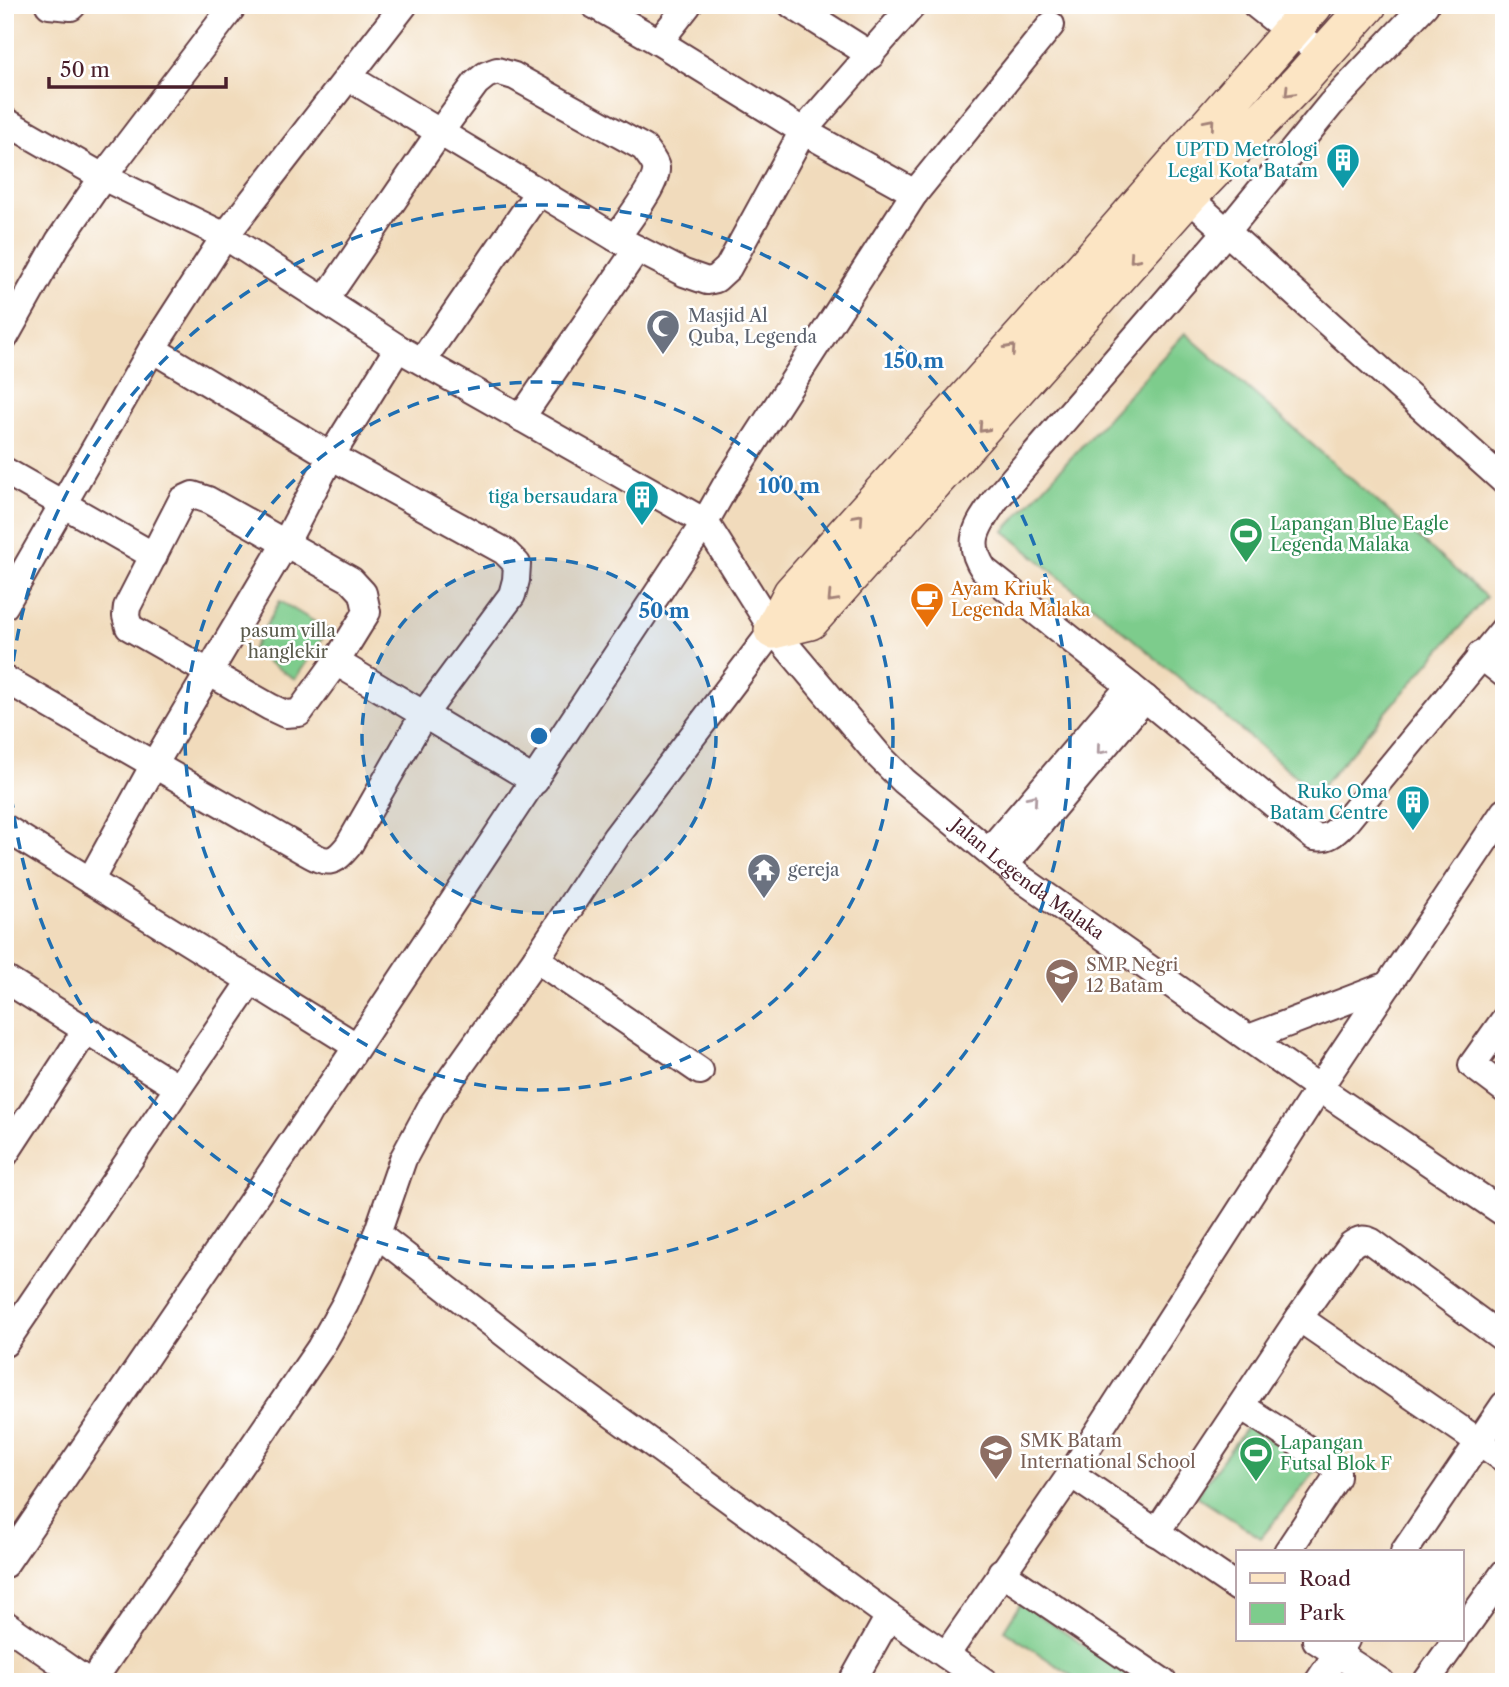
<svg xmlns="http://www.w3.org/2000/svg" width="1509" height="1687" font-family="'Libre Caslon Text',serif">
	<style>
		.green { fill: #7dcc8c; stroke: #64765c; stroke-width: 2 }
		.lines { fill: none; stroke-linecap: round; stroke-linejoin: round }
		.street-casing { stroke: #633b41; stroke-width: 30 }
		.secondary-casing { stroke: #633b41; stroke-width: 40 }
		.street { stroke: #fff; stroke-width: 26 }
		.secondary { stroke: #fce5c4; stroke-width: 37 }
		.oneway { stroke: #a38278 }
		.oneway2 { stroke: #ae9aa0 }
		.ring { fill: none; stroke: #1f6fb2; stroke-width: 3.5; stroke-dasharray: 12 9 }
		.labels { text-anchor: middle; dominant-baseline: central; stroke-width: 5; stroke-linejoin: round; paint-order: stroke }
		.culture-label { font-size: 18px; fill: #0d838f; stroke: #fff; text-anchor: end }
		.worship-label { font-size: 18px; fill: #5b616d; stroke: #fff; text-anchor: start }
		.leisure-label { font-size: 18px; fill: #27864d; stroke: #fff; text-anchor: start }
		.food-label { font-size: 18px; fill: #c56008; stroke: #fff; text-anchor: start }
		.park-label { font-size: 18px; fill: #5c5c4d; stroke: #fff }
		.street-label { font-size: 18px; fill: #4a1f2b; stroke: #fff }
		.education-label { font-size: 18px; fill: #785e54; stroke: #fff; text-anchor: start }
		.centre { fill: #1f6fb2; stroke: #fff; stroke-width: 3.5 }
		.ring-label { font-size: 21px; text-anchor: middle; font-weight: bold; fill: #1f6fb2; stroke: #fff; stroke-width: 5; stroke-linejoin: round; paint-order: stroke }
	</style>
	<rect width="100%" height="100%" fill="#fff"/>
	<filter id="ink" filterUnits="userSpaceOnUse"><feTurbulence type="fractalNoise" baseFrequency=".0143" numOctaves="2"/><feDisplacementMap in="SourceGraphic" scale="14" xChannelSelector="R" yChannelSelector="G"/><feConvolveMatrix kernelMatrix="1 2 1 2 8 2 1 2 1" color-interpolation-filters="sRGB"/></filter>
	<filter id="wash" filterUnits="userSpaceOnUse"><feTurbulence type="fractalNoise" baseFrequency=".00686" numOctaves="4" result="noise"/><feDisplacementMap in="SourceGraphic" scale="28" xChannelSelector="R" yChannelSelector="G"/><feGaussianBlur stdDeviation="1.57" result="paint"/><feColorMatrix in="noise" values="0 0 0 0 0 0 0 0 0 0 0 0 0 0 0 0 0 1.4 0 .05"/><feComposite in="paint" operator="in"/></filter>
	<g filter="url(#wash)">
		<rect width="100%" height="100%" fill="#f1dbbc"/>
		<path class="green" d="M1185 333 1486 597 1316 793 1004 531Z
			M280 601 328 630 295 679 251 652Z
			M1248 1425 1316 1470 1261 1538 1196 1496Z
			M1021 1603 1139 1682H1081L1004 1630Z"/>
	</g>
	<g filter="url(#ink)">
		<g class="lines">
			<g class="street-casing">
				<g id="street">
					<path d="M49 5 71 7 73 5"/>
					<path d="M594 5 659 42 803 131 915 193"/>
					<path d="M792 5 871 55"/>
					<path d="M1256 5 1290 32 1325 53"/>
					<path d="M1425 5 1331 104 1227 231 996 499C979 524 964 541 984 570L1130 686 1314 837C1330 840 1336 831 1347 820L1504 629"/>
					<path d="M659 42 688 5"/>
					<path d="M348 77 616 238 684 273 707 281 716 279 728 268 803 131 913 5"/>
					<path id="s1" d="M5 121 103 177 225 236 398 348 705 522 773 630 880 757 904 781 1022 879 1319 1088 1504 1213"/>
					<path d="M1188 197 1504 481"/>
					<path d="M325 300 440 132 476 83 486 75 497 71 514 76 644 148C648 154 655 161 656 168 658 183 626 223 616 238"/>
					<path d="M5 337 59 241 103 177 234 5"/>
					<path d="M422 361 539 191"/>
					<path d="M521 418 637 249"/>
					<path d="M5 471 154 556"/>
					<path d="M193 495 208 500 351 580 363 593 367 612 336 662 299 713 285 714 270 707 129 627 126 616 127 607 182 500Z"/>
					<path d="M5 605 152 349 225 236 404 5"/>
					<path d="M1480 655 1504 674"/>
					<path d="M336 662 535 781"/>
					<path d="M5 679 306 852C327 864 333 865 349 845L424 714 512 595 516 580 517 564 504 551 331 456 152 349"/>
					<path d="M5 828 356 1046"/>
					<path d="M989 851 1130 686"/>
					<path d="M1005 865 1145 698"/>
					<path d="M90 881 155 763 285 544 331 456 398 348"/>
					<path d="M536 959 700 1071"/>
					<path d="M5 979 177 1087"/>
					<path d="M1504 1020 1472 1065 1504 1089"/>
					<path d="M1249 1038 1388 985"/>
					<path d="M5 1154 86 1030"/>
					<path d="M377 1234 554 1372 889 1616 985 1682"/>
					<path d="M1299 1318 1504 1459"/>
					<path d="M5 1343 250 982"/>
					<path d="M1241 1406 1331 1464 1337 1471V1477L1287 1552"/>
					<path d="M1071 1474 1238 1588"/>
					<path d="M1156 1533 1299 1318 1351 1245C1359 1239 1363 1238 1372 1242L1504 1339"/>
					<path d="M1404 1552 1504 1405"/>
					<path d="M5 1564 348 1060 705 522 726 485 914 194 1051 25"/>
					<path d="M1001 1572 1163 1682"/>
					<path d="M5 1624 88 1682"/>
					<path d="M1462 1632 1504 1573"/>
					<path d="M1316 1640 1381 1682"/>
					<path d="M946 1655 1071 1474 1319 1088 1504 812"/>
					<path d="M92 1682 320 1348 345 1304 377 1234 403 1159 431 1107 536 959 616 837 773 630"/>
					<path d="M852 1682 889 1616"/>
					<path d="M1318 1682 1346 1640"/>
					<path d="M1426 1682 1456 1640"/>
				</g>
			</g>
			<g class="secondary-casing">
				<path id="secondary" d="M773 630 810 621 1188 197 1300 81 1368 5
					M773 630 792 593 1088 263 1314 5"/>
			</g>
			<use href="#street" class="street"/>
			<use href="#secondary" class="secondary"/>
		</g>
		<defs><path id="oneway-chevron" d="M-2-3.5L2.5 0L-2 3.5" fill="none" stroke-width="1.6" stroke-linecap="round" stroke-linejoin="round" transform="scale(1.75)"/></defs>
		<g class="oneway">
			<use href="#oneway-chevron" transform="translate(1289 92) rotate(134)"/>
			<use href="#oneway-chevron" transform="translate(1210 123) rotate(-49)"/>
			<use href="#oneway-chevron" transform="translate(1134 258) rotate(132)"/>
			<use href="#oneway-chevron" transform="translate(1011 349) rotate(-48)"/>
			<use href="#oneway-chevron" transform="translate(983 428) rotate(132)"/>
			<use href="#oneway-chevron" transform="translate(859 518) rotate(-48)"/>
			<use href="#oneway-chevron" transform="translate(832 598) rotate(133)"/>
		</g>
		<g class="oneway2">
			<use href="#oneway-chevron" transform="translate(1101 750) rotate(130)"/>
			<use href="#oneway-chevron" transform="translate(1033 799) rotate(-49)"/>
		</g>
	</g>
	<circle cx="539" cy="736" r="177" fill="#1f6fb2" fill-opacity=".12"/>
	<g class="ring">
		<circle cx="539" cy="736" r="177"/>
		<circle cx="539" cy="736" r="354"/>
		<circle cx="539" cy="736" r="531"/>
	</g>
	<defs>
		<g id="building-pin" transform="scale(1.75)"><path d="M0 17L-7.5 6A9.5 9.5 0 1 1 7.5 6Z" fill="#0f9aa8" stroke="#fff"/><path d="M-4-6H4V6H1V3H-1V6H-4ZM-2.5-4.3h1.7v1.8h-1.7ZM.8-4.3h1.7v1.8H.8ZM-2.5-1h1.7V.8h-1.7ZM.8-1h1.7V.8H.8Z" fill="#fff"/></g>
		<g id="mosque-pin" transform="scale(1.75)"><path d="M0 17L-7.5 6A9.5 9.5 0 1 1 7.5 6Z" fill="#6b7280" stroke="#fff"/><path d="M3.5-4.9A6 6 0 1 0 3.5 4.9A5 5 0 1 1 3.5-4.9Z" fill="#fff"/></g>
		<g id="stadium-pin" transform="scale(1.75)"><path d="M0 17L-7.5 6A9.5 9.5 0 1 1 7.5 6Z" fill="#2e9e5b" stroke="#fff"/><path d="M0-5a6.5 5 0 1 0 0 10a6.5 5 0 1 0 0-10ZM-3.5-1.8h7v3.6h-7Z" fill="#fff"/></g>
		<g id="cafe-pin" transform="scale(1.75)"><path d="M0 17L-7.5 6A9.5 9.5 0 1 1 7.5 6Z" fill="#e8710a" stroke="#fff"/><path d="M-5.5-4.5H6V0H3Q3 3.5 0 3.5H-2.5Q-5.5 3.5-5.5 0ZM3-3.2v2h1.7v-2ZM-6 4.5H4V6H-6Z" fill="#fff"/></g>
		<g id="temple-pin" transform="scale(1.75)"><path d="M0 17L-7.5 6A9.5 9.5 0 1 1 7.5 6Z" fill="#6b7280" stroke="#fff"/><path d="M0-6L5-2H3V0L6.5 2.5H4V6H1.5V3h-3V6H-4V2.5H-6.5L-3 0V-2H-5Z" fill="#fff"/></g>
		<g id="school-pin" transform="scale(1.75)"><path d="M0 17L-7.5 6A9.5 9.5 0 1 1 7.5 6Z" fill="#8d6e63" stroke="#fff"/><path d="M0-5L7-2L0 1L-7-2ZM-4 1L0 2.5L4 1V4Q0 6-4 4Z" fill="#fff"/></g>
	</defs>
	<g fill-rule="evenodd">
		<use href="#building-pin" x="1343" y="160"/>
		<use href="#mosque-pin" x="663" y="326"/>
		<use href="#building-pin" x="642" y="497"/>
		<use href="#stadium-pin" x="1246" y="534"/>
		<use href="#cafe-pin" x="927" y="599"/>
		<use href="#building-pin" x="1413" y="802"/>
		<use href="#temple-pin" x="764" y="870"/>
		<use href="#school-pin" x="1062" y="975"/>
		<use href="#school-pin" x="996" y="1451"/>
		<use href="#stadium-pin" x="1256" y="1453"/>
	</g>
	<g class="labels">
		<g class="culture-label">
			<text x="1318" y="150">UPTD Metrologi<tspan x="1318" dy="21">Legal Kota Batam</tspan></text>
			<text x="618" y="497">tiga bersaudara</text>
			<text x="1388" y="792">Ruko Oma<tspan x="1388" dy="21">Batam Centre</tspan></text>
		</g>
		<g class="worship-label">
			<text x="688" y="316">Masjid Al<tspan x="688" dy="21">Quba, Legenda</tspan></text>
			<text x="788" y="870">gereja</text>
		</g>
		<g class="leisure-label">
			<text x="1270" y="524">Lapangan Blue Eagle<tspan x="1270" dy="21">Legenda Malaka</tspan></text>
			<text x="1280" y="1443">Lapangan<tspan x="1280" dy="21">Futsal Blok F</tspan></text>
		</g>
		<g class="food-label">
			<text x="951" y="589">Ayam Kriuk<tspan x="951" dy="21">Legenda Malaka</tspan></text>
		</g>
		<g class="park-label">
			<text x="288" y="631">pasum villa<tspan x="288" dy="21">hanglekir</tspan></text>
		</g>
		<g class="street-label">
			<text stroke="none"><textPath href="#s1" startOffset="1293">Jalan Legenda Malaka</textPath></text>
		</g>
		<g class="education-label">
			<text x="1086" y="965">SMP Negri<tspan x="1086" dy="21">12 Batam</tspan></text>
			<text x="1020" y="1441">SMK Batam<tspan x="1020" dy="21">International School</tspan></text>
		</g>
	</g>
	<circle cx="539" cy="736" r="10" class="centre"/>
	<g class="ring-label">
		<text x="914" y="368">150 m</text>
		<text x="789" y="493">100 m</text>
		<text x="664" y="618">50 m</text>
	</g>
	<rect width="1509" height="1687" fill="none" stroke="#fff" stroke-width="28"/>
	<rect x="1236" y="1550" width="228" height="91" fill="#ffffff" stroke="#b7a5aa" stroke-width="2"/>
	<rect x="1250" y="1573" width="35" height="10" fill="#fce5c4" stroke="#b7a5aa" stroke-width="2"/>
	<text x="1299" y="1586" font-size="21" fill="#4a1f2b">Road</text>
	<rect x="1250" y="1603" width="35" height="21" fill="#7dcc8c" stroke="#b7a5aa" stroke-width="2"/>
	<text x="1299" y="1620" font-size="21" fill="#4a1f2b">Park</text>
	<path d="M49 77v10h177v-10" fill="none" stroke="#4a1f2b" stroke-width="3.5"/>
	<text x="60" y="77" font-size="21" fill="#4a1f2b" stroke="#ffffff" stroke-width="5" paint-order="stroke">50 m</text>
</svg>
